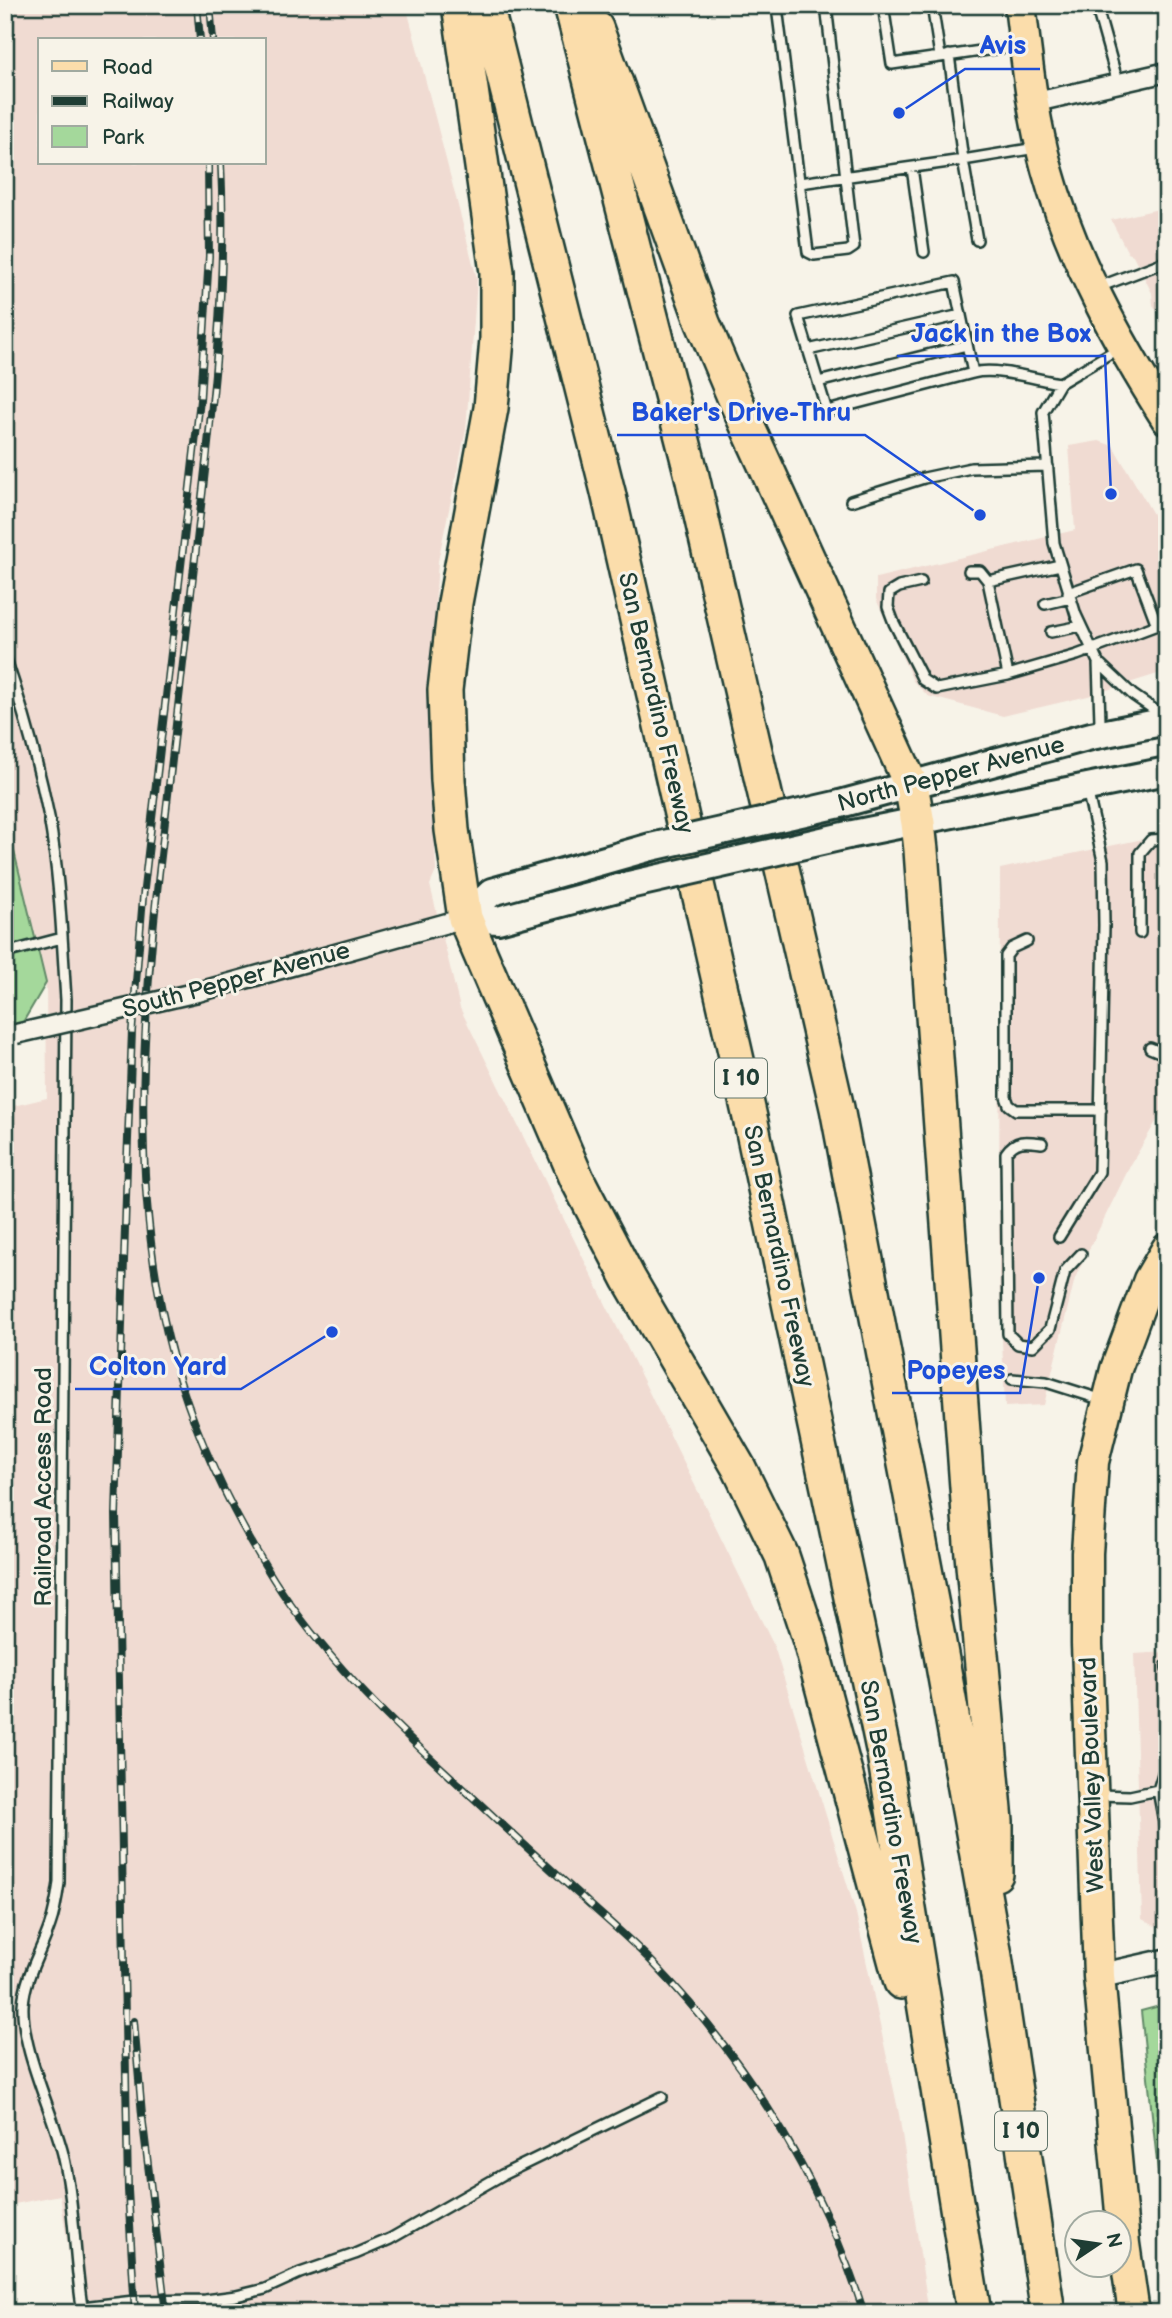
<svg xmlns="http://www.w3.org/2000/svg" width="1172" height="2318" font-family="'Balsamiq Sans',sans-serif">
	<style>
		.built { fill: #f0dbd2; fill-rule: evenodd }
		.green { fill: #a4d89b; stroke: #628a68; stroke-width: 2 }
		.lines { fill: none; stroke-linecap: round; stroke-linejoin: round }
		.service-casing { stroke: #1f3d34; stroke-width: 14 }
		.minor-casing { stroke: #1f3d34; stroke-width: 23 }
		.tertiary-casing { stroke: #1f3d34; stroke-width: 28 }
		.secondary-casing { stroke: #1f3d34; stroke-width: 32 }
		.primary-casing { stroke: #1f3d34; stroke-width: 35 }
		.motorway-casing { stroke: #1f3d34; stroke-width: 38 }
		.service { stroke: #f7f3e8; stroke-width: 9 }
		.minor { stroke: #f7f3e8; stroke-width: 18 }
		.tertiary { stroke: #f7f3e8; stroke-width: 23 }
		.secondary { stroke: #f7f3e8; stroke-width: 26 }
		.primary { stroke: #fbddab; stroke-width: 30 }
		.motorway { stroke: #fbddab; stroke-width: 33 }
		.rail-casing { stroke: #1f3d34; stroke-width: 8 }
		.rail { stroke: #f7f3e8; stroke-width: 5; stroke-dasharray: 16; stroke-linecap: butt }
		.minor-bridge-casing { stroke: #1f3d34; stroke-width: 23; stroke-linecap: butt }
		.secondary-bridge-casing { stroke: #1f3d34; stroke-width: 32; stroke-linecap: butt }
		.minor-bridge { stroke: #f7f3e8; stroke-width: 18 }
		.secondary-bridge { stroke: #f7f3e8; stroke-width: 26 }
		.labels { text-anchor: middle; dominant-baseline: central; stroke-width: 6; stroke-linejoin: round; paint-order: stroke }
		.shield { fill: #f7f3e8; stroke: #60746a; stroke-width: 2 }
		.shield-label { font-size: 23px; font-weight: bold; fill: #1f3d34 }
		.street-label { font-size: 24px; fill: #1f3d34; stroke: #f7f3e8 }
		.leader { fill: none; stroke: #1d4ed8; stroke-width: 2.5 }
		.callout-dot { fill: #1d4ed8; stroke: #f7f3e8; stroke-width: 2.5 }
		.callout-label { font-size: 26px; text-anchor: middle; font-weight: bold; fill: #1d4ed8; stroke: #f7f3e8; stroke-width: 6; stroke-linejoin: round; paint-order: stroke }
	</style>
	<rect width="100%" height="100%" fill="#f7f3e8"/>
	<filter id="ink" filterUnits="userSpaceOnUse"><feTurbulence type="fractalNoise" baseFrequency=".0143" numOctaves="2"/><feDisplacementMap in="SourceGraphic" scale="14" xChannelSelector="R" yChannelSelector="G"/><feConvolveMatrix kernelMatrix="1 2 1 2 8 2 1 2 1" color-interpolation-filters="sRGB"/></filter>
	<g filter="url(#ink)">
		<path class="built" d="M5 5H406L477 279 466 430 438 561 429 699 436 871 430 885 460 1008 774 1646 856 1913 899 2114 929 2313H78L60 2195 5 2206V1108L47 1098 46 983 5 814ZM40 40H264V163H40Z
			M1167 207V326L1153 305 1152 293 1133 255 1128 253 1111 220Z
			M1099 441 1113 446 1167 538V671L1088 696 1003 716 928 696 913 681 876 599V578L1075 530 1069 446Z
			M1167 834V1103L1130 1166 1075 1278 1044 1405 1005 1407 999 1273 1000 869Z
			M1167 1652V1932H1166L1142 1919 1134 1654Z"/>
		<path class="green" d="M5 814 46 983 16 1034 5 1038Z
			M1167 2004V2256L1141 2011Z"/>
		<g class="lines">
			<g class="service-casing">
				<path id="service" d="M779 5 777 7 808 252 814 255 848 251 854 247 826 5
					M883 5 892 64 1022 45
					M932 5 940 56
					M1096 5 1118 83
					M949 55 963 160 1036 148
					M912 168 924 252
					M800 183 963 160 977 240
					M1096 288 1167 261
					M1119 348 1060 383 1043 412 1054 543 1076 615 1098 662 1133 695 1162 715
					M808 350 961 315
					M973 373 954 282 798 316 827 411 973 373C996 367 1035 379 1060 383
					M818 382 967 345
					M851 501 924 478 971 468 1048 466
					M1060 565 988 581 1008 675 1077 655 1157 625 1136 569 1068 593
					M969 571H980L988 581
					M921 582 899 587 889 593 888 607 894 623 923 680 937 689 1008 675
					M1045 604 1070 598
					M1051 632 1081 626
					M5 656C23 709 38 762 49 817 60 878 62 939 66 1000L59 1883C57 1897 55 1911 50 1925 41 1952 25 1976 23 2005 21 2049 52 2110 63 2154 75 2206 74 2260 83 2313
					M1095 729 1100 722 1098 662
					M1140 933V853L1151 840 1167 839
					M1027 941 1012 948 1006 956V1097L1009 1105 1016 1110H1101
					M5 953 62 938
					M1150 1048 1167 1055
					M1042 1143C1026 1141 1016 1139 1006 1153L1008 1334 1018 1344 1033 1346 1050 1329 1065 1271 1081 1254
					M1059 1237 1099 1172 1104 925 1103 861 1087 789
					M1012 1379 1046 1382 1103 1400
					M1167 1665V1669
					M1158 1790 1167 1761
					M1098 1795 1130 1796 1158 1790 1167 1838
					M82 2307 134 2301 205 2300 236 2296 265 2289 300 2273 355 2254 390 2239 502 2175 662 2097"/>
			</g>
			<g class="minor-casing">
				<path id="minor" d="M1032 103 1167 72
					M198 992 465 918"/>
			</g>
			<g class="tertiary-casing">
				<path id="tertiary" d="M1099 1976 1167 1961"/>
			</g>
			<g class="secondary-casing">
				<path id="secondary" d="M840 804 1091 736 1167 721
					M848 835 1167 771
					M465 918 492 892 651 847
					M465 918 498 920 629 885"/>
			</g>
			<g class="primary-casing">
				<path id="primary" d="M1020 5C1027 60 1032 115 1047 169 1071 257 1118 342 1167 419
					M1134 2313 1124 2244 1099 1976 1087 1644V1553L1093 1462 1116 1369 1149 1280 1167 1249"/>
			</g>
			<g class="motorway-casing">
				<path id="motorway" d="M459 5 497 272V339L491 408 455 603 445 690 448 780 452 830 465 918 577 1179 629 1279 739 1468 782 1556 810 1641 901 1982
					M486 5 608 492 751 1122 884 1754 974 2313
					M571 5 691 472 837 1108 937 1632 994 1950 1048 2313
					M596 28 703 323 735 399 911 785 918 823 921 850 971 1543 996 1821V1874"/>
			</g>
			<use href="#service" class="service"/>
			<use href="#minor" class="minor"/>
			<use href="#tertiary" class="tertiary"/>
			<use href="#secondary" class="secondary"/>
			<use href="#primary" class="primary"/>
			<use href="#motorway" class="motorway"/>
			<g class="rail-casing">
				<path id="rail" d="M197 5 200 40
					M210 5 213 40
					M221 163C227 283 213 404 199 523 187 631 174 739 162 847 142 1017 128 1194 174 1361 196 1438 232 1513 274 1580 322 1655 386 1717 451 1777 495 1818 539 1859 584 1899 608 1921 633 1942 655 1965 750 2064 822 2182 864 2313
					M134 2021 142 2115 166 2313
					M135 2313 128 2190 116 1514 127 1165 132 1031 143 897 200 400 209 256 208 163"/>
			</g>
			<use href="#rail" class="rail"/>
			<g class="minor-bridge-casing">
				<path id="minor-bridge" d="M16 1034 198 992"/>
			</g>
			<g class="secondary-bridge-casing">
				<path id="secondary-bridge" d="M651 847 840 804
					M629 885 848 835"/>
			</g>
			<use href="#minor-bridge" class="minor-bridge"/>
			<use href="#secondary-bridge" class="secondary-bridge"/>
		</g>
	</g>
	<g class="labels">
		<g class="shield">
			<rect x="715" y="1058.5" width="52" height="39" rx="5"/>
			<rect x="995" y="2111.5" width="52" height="39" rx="5"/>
		</g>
		<g class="shield-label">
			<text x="741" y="1078">I 10</text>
			<text x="1021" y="2131">I 10</text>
		</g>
		<g class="street-label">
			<text transform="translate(656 703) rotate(77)">San Bernardino Freeway</text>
			<text transform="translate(951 774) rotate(-15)">North Pepper Avenue</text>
			<text transform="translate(236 980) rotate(-15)">South Pepper Avenue</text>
			<text transform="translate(779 1256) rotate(78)">San Bernardino Freeway</text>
			<text transform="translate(43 1487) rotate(-90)">Railroad Access Road</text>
			<text transform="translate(1092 1775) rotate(-92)">West Valley Boulevard</text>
			<text transform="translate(891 1812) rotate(80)">San Bernardino Freeway</text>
		</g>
	</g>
	<path class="leader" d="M899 113L965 69H1040M1111 494L1105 356H897M980 515L865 435H617M332 1332L241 1389H75M1039 1278L1020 1393H892"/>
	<g class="callout-dot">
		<circle cx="899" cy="113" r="7"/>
		<circle cx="1111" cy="494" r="7"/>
		<circle cx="980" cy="515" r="7"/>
		<circle cx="332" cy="1332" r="7"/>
		<circle cx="1039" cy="1278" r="7"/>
	</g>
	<g class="callout-label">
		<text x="1003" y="54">Avis</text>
		<text x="1001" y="342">Jack in the Box</text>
		<text x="741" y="421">Baker's Drive-Thru</text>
		<text x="158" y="1375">Colton Yard</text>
		<text x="956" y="1379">Popeyes</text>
	</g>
	<rect width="1172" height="2318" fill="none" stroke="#f7f3e8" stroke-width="28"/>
	<rect x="14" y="14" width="1144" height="2290" fill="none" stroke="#1f3d34" stroke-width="2.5" filter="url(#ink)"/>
	<rect x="38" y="38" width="228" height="126" fill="#f7f3e8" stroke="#a1aaa0" stroke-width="2"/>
	<rect x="52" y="61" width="35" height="10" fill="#fbddab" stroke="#a1aaa0" stroke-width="2"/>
	<text x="102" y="74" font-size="21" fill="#1f3d34">Road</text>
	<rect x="52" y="96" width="35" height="10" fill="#1f3d34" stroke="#a1aaa0" stroke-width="2"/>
	<text x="102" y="108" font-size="21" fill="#1f3d34">Railway</text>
	<rect x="52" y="126" width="35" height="21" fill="#a4d89b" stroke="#a1aaa0" stroke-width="2"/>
	<text x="102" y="144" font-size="21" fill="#1f3d34">Park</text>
	<g transform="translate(1098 2244) rotate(77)"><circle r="33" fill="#f7f3e8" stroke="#a1aaa0" stroke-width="2"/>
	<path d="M0-5L12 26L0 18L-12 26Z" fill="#1f3d34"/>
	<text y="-10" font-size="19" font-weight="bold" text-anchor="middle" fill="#1f3d34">N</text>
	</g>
</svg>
